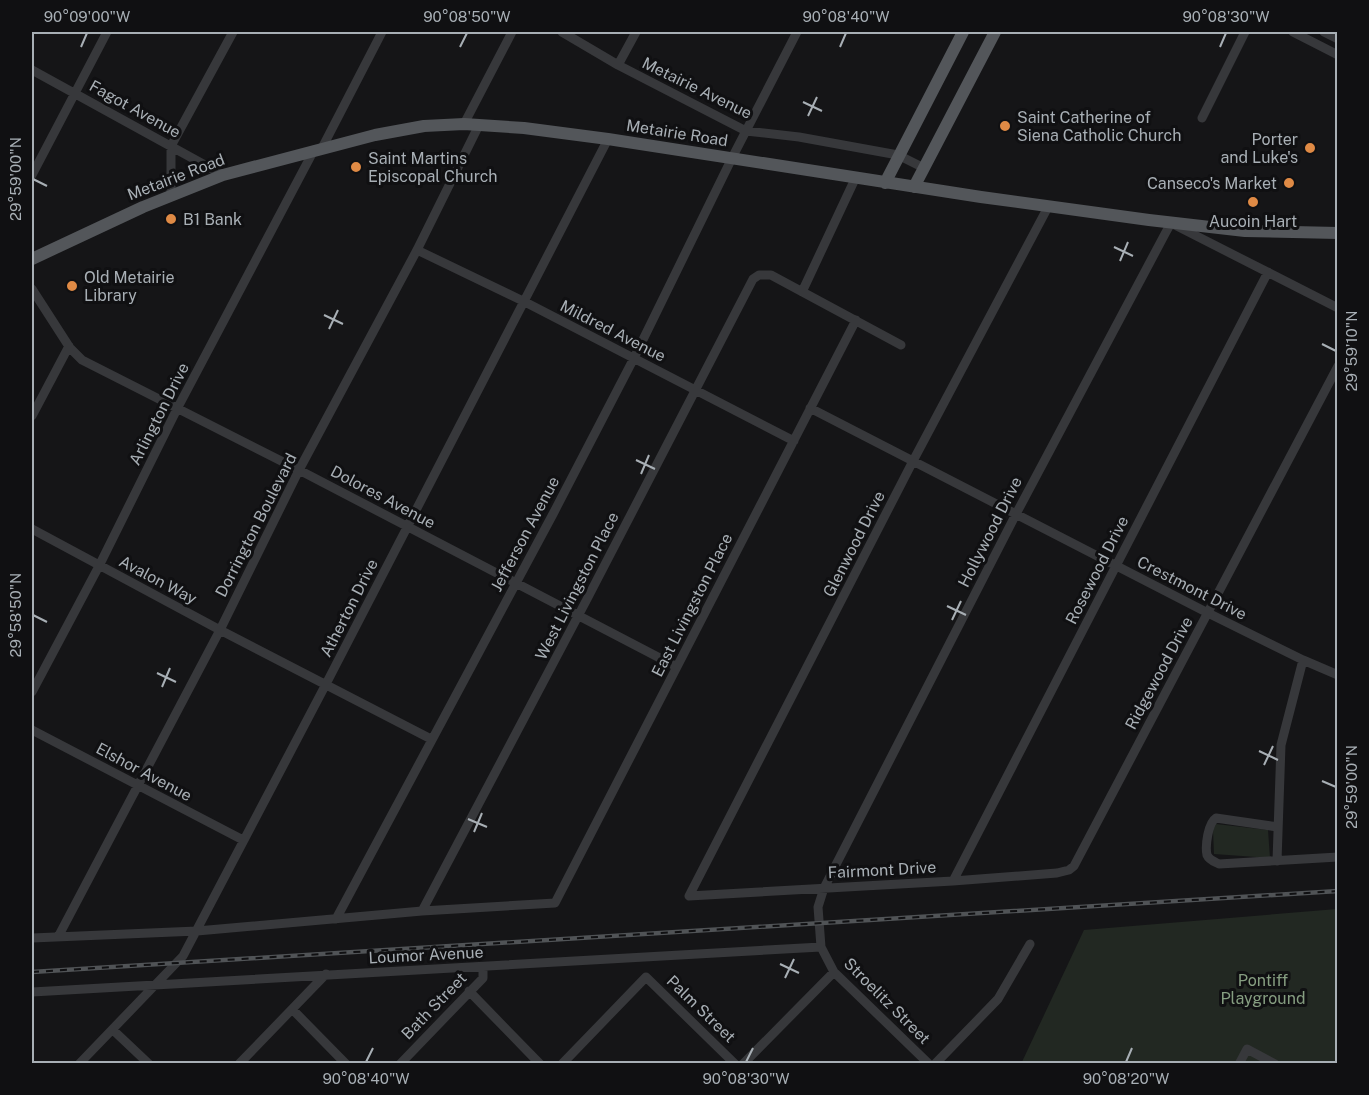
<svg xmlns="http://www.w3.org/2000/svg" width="1369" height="1095" font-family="'Public Sans',sans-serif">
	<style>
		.green { fill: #222822 }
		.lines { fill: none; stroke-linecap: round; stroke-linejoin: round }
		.minor { stroke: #37383b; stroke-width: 9 }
		.major { stroke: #53565a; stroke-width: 12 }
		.rail-casing { stroke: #505356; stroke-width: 4.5 }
		.rail { stroke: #101012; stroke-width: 2; stroke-dasharray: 7; stroke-linecap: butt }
		.ticks { fill: none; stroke: #a8afb5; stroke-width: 2 }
		.poi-dot { fill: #df8a45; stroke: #101012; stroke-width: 2 }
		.labels { text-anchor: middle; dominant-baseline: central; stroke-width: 6; stroke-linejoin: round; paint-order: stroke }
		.street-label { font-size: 16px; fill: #a8afb5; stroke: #101012 }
		.poi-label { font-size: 16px; fill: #a8afb5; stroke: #101012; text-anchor: start }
		.park-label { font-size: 16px; fill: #869e81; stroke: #101012 }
		.neatline { fill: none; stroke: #a8afb5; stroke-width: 2 }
		.ticks-label { font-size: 15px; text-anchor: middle; fill: #a8afb5 }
	</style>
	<rect width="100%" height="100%" fill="#151517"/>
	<path class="green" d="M1216 824 1268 830 1270 858 1214 854 1213 830Z
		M1337 909V1063L1021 1064 1084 930Z"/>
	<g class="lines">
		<path class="minor" d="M562 32 618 65 746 131 799 137 898 155 924 168
			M1293 32 1338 55
			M1324 32 1338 39
			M618 65 636 32
			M32 70 223 175
			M1202 118 1245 32
			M464 124 512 32
			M322 148 382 32
			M32 175 107 32
			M171 195V146L233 32
			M417 250 525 302 794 441
			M32 289 70 348 82 360 299 470 677 667
			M802 292 855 179
			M810 408 1208 613 1303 660 1338 675
			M32 416 69 346
			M32 529 220 630 431 739
			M32 692 99 566 177 409 314 150
			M32 730 243 840
			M1278 827 1216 818C1208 823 1205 846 1207 855 1209 860 1215 862 1219 864L1338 857
			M1277 861 1281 745 1303 660
			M953 881 1268 272
			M689 896 953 881 1057 873 1069 870 1074 866 1338 366
			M689 896 913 461 1048 207
			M422 911 586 601 753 279 759 275H771L901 345
			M336 919 553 514 634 358 732 158 797 32
			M58 937 220 630 299 470 417 250 479 125
			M32 938 197 931 422 911 555 903 856 320
			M646 977 735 1064
			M469 991 540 1064
			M32 992 821 947
			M293 1010 346 1064
			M113 1030 149 1064
			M79 1064 183 956 326 684 608 139
			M239 1064 326 974
			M400 1064 483 978V967
			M562 1064 646 977
			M743 1064 834 972
			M929 1064 834 972 821 947 818 907 824 888 1016 514 1166 232 1171 223 1338 308
			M935 1064 998 999 1030 944
			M1239 1064 1247 1049 1275 1064"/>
		<path class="major" d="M885 183 963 32
			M914 187 995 32
			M32 259 143 207 223 175 375 135 424 126 464 124 524 128 608 139 981 197 1149 220 1245 231 1338 233"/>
		<g class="rail-casing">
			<path id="rail" d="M32 972 1338 891"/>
		</g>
		<use href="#rail" class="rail"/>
	</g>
	<path class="ticks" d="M81 47 87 33M460 47 467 33M840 47 846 33M1220 47 1226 33M803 102 822 111M808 116 817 97M33 179 47 186M1114 247 1133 256M1120 261 1128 242M324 315 343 324M329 329 338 310M1322 344 1336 351M636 460 655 469M641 474 649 455M947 606 966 615M33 615 47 622M952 620 961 601M157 673 176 682M162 687 170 668M1259 751 1278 760M1264 765 1273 746M1322 781 1336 787M468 819 487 827M474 832 482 813M780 964 799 973M785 978 794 959M366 1062 373 1048M746 1062 753 1048M1126 1062 1132 1048"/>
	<g class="poi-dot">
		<circle cx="1005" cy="126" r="6"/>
		<circle cx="1310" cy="148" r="6"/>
		<circle cx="356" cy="167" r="6"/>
		<circle cx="1289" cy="183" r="6"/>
		<circle cx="1253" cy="202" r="6"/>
		<circle cx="171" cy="219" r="6"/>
		<circle cx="72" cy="286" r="6"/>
	</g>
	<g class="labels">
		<g class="street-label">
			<text transform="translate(697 88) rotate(26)">Metairie Avenue</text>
			<text transform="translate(135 109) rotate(29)">Fagot Avenue</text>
			<text transform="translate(677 133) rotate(9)">Metairie Road</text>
			<text transform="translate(176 177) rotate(-21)">Metairie Road</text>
			<text transform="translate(613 331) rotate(27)">Mildred Avenue</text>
			<text transform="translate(159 414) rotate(-63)">Arlington Drive</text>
			<text transform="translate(383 497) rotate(28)">Dolores Avenue</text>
			<text transform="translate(256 525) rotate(-63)">Dorrington Boulevard</text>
			<text transform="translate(990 532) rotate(-63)">Hollywood Drive</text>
			<text transform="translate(525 534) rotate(-62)">Jefferson Avenue</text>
			<text transform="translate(854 544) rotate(-63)">Glenwood Drive</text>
			<text transform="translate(1097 570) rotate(-63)">Rosewood Drive</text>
			<text transform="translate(158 580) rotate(28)">Avalon Way</text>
			<text transform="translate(577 586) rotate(-63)">West Livingston Place</text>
			<text transform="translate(1192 588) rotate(27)">Crestmont Drive</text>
			<text transform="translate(692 605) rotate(-63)">East Livingston Place</text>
			<text transform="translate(349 608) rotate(-63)">Atherton Drive</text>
			<text transform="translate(1159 673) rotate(-62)">Ridgewood Drive</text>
			<text transform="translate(144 772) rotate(28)">Elshor Avenue</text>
			<text transform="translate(882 870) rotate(-3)">Fairmont Drive</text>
			<text transform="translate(426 955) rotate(-3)">Loumor Avenue</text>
			<text transform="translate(887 1001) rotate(45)">Stroelitz Street</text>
			<text transform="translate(434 1006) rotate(-46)">Bath Street</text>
			<text transform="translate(701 1009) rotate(44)">Palm Street</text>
		</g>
		<g class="poi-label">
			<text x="1017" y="117">Saint Catherine of<tspan x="1017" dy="18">Siena Catholic Church</tspan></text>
			<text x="1298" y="139" text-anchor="end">Porter<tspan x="1298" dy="18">and Luke's</tspan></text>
			<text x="368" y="158">Saint Martins<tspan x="368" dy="18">Episcopal Church</tspan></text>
			<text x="1277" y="183" text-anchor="end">Canseco's Market</text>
			<text x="183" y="219">B1 Bank</text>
			<text x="1253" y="221" text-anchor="middle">Aucoin Hart</text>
			<text x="84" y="277">Old Metairie<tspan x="84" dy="18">Library</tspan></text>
		</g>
		<g class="park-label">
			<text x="1263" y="980">Pontiff<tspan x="1263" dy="18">Playground</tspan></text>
		</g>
	</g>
	<rect width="1369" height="1095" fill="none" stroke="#101012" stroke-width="66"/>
	<rect x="33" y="33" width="1303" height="1029" class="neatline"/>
	<g class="ticks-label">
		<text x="87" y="22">90°09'00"W</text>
		<text x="467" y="22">90°08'50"W</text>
		<text x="846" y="22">90°08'40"W</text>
		<text x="1226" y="22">90°08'30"W</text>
		<text transform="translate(16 179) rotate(-90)" y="5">29°59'00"N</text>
		<text transform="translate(1352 351) rotate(-90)" y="5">29°59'10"N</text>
		<text transform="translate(16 615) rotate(-90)" y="5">29°58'50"N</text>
		<text transform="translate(1352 787) rotate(-90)" y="5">29°59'00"N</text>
		<text x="366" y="1084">90°08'40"W</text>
		<text x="746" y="1084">90°08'30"W</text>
		<text x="1126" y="1084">90°08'20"W</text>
	</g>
</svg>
